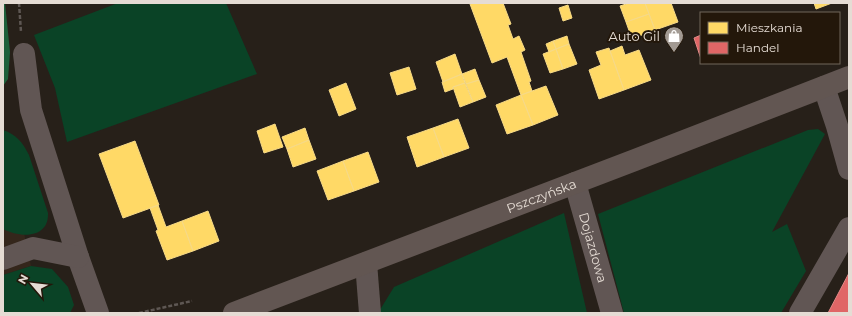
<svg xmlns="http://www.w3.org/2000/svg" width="852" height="316" font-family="Montserrat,sans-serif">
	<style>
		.commercial { fill: #34261b }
		.green { fill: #0a4326 }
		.forest { fill: #1d603b }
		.homes { fill: #ffd966; stroke: #f7da87 }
		.shops { fill: #e06666; stroke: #e28987 }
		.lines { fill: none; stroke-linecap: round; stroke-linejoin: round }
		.path { stroke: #5e5753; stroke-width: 2.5; stroke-dasharray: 4 2; stroke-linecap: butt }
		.minor { stroke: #615654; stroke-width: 22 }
		.major { stroke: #625652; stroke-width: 22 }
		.labels { text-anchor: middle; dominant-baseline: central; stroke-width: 4; stroke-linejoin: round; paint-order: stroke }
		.poi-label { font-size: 13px; fill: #e5dcd4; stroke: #23170a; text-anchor: end }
		.street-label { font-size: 13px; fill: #e5dcd4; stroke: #23170a }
	</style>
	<rect width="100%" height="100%" fill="#272019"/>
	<path class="commercial" d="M3 134 31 266 3 275Z"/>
	<path class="green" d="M118 3H226L257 74 67 142 55 88 34 35Z
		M818 129 825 134 772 232 787 224 806 271 781 313H624L598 214 808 130Z
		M3 130C16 134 23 143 29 155L48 213C49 239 20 238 3 229Z
		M564 213 587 313H378L394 287Z
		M31 266 52 269 68 287 74 305 70 313H3V275Z"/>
	<path class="forest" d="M3 3H5L10 52 8 79 3 86Z"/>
	<path class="homes" d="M472 3H503L511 24 508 25 513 39 519 36 525 50 521 52 531 81 529 82 532 91 521 95 507 57 492 63 470 4Z
		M629 3H645L649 14 626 22 620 6Z
		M645 3H671L678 22 655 30Z
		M814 3H832L816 9Z
		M568 5 572 18 563 21 559 8Z
		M649 14 655 30 632 39 626 22Z
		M567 36 569 44 556 49 553 41Z
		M553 41 556 49 549 52 546 44Z
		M569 44 577 64 563 69 556 49Z
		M622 46 625 55 639 50 651 80 624 90 610 51Z
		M609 48 624 90 599 99 589 70 601 65 596 52Z
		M556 49 563 69 550 73 543 54Z
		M455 54 462 74 443 82 436 62Z
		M409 67 416 89 397 95 390 73Z
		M475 69 479 80 466 84 462 74Z
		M462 74 465 83 453 87V89L445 92 442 82Z
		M479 80 486 97 473 102 466 84Z
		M346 83 356 109 339 116 329 90Z
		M465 83 473 102 460 107 453 87Z
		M546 86 558 115 533 125 521 95Z
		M521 95 533 125 507 134 496 105Z
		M458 119 469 148 444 157 433 128Z
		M275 124 283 147 264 153 257 131Z
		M305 128 309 140 287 149 282 137Z
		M433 128 444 157 417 167 407 137Z
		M309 140 316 159 293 167 287 149Z
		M135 141 159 205 123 218 99 154Z
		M368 152 379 182 354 191 343 161Z
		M343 161 354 191 328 200 317 171Z
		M158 205 166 227 182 221 193 251 167 260 156 231 158 230 150 208Z
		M208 211 219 241 193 251 182 221Z"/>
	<path class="shops" d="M701 35V59L694 38Z
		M849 273V313H828Z"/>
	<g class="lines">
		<path class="path" d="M19 3 21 32
			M139 313 192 301"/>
		<g class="minor">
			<path d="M24 54 31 110 78 257 98 313"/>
			<path d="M824 87 837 126 849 169"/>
			<path id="s1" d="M575 183 612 313"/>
			<path d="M3 259 33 248 78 257"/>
			<path d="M366 263 370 313"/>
			<path d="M800 313 849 228"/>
		</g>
		<path class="major" id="s2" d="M234 313 635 160 849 77"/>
	</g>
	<defs>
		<g id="shop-pin" transform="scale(1)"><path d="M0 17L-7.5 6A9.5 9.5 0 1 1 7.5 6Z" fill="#a29a93" stroke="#23170a"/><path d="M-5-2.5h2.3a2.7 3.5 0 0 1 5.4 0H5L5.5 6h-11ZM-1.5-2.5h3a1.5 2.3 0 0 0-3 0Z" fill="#fff"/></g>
	</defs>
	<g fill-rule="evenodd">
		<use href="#shop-pin" x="674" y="36"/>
	</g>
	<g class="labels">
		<g class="poi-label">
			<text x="660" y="36">Auto Gil</text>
		</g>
		<g class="street-label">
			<text stroke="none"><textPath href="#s2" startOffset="329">Pszczyńska</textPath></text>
			<text stroke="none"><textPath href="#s1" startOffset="67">Dojazdowa</textPath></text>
		</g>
	</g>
	<rect width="852" height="316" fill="none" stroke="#e5dcd4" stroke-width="8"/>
	<rect x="700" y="12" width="140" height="52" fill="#23170a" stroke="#71665b"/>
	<rect x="708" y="22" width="20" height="12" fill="#ffd966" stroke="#71665b"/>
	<text x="736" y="32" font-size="12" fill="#e5dcd4">Mieszkania</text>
	<rect x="708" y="42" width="20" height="12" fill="#e06666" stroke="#71665b"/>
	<text x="736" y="52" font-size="12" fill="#e5dcd4">Handel</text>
	<g transform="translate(32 284) rotate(298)" stroke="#23170a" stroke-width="3" paint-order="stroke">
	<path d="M0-3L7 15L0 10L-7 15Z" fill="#e5dcd4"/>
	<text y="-6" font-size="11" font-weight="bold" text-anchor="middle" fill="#e5dcd4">N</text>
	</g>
</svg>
